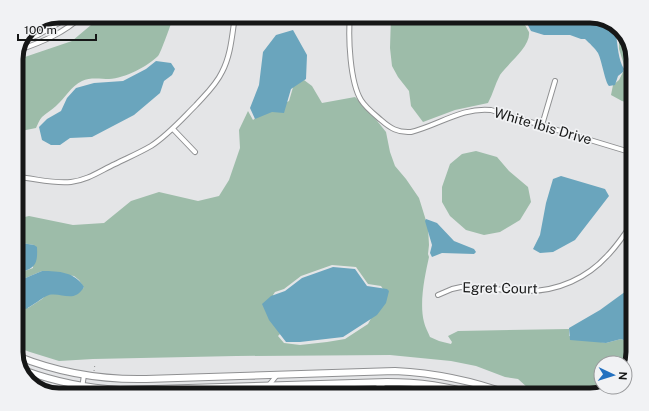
<svg xmlns="http://www.w3.org/2000/svg" width="649" height="411" font-family="'Public Sans',sans-serif">
	<style>
		.green { fill: #9dbca9; fill-rule: evenodd }
		.water { fill: #6aa5bd }
		.lines { fill: none; stroke-linecap: round; stroke-linejoin: round }
		.minor-casing { stroke: #8f9092; stroke-width: 6 }
		.secondary-casing { stroke: #8f9092; stroke-width: 8 }
		.path { stroke: #8c8d8e; stroke-width: 1; stroke-dasharray: 1 3; stroke-linecap: butt }
		.minor { stroke: #fff; stroke-width: 4 }
		.secondary { stroke: #fff; stroke-width: 6 }
		.labels { text-anchor: middle; dominant-baseline: central; stroke-width: 3.5; stroke-linejoin: round; paint-order: stroke }
		.street-label { font-size: 14px; fill: #161717; stroke: #f1f2f4 }
		.rim { fill: none; stroke: #161717; stroke-width: 5 }
	</style>
	<rect width="100%" height="100%" fill="#e4e5e7"/>
	<path class="green" d="M98 16H174C171 23 161 53 158 56 147 67 125 78 109 79 101 79 90 77 82 81 71 86 65 98 56 106 52 110 46 113 42 117 39 120 38 124 36 128L16 132V60L72 41 91 25Z
		M391 16H520C522 20 528 30 529 32 531 47 507 64 500 75 495 84 493 94 488 103L455 110 423 122 411 106 409 91 398 77 392 66 390 48Z
		M619 32 633 57V104L622 101 611 95 613 85 619 80 625 68 619 49Z
		M304 80 312 86 322 103 355 97 366 107 386 132 390 152 395 166 406 179 419 198 428 227 429 245 428 254 429 257C425 275 419 303 424 322 425 327 428 332 430 337L439 341 451 344 452 342 448 336 458 331 569 329V336L606 343 621 339 633 344V352L626 375 625 376V363H601V387H613L611 389 590 395H556L538 393 528 388 518 379 505 377 476 366 451 361 390 355 236 356 93 359 59 361 30 352 16 347V300L22 306 28 308 42 299 46 295 84 288 79 280 74 276 42 271 16 282V274L33 268 34 245 16 242V219L29 216 73 225 104 223 131 201 159 192 198 201 219 196 229 180 240 148 239 130 248 111 253 120 257 117 289 101 294 84ZM332 265 356 267 368 284 381 286 385 292 368 324 345 339 327 342 300 345 284 343 278 336 280 334 273 295 275 292 284 289 301 276Z
		M476 151 497 157 509 171 528 187 531 202 520 220 500 232 484 235 466 230 450 216 442 202V187L450 164 462 154Z"/>
	<path class="water" d="M523 16H549L563 25 578 16H589L613 23C616 28 615 30 616 35 618 47 618 59 624 69L623 72 618 76 615 85 609 86C605 82 602 61 598 53 595 48 589 43 585 39H581L570 35H544L531 31Z
		M293 30 307 55 306 79 291 89 284 113 272 112 255 119 250 108 259 85 263 52 276 35Z
		M156 61 171 63 175 69 172 75 164 81 160 93 134 115 92 137 70 138 60 145H51L42 140 39 127 47 119 61 111 67 98 76 88 94 83 123 81 146 69Z
		M561 176 605 189 609 196 575 240 553 252 540 253 533 249 540 235 546 203 553 179Z
		M426 219 437 223 454 241 474 249 476 252 474 254 442 253 432 257 430 253 432 245 425 221Z
		M16 242 34 245 37 247C38 267 34 268 16 274Z
		M333 267 355 269 367 286 387 289 389 291 386 303 377 315 343 337 300 342H286L269 320 262 304 271 296 285 291 302 278Z
		M42 271C59 271 75 272 84 287 74 304 62 292 49 295 43 297 32 306 26 309 14 303 16 295 16 282Z
		M633 286V344L621 339 606 343 570 340 569 328 600 310Z"/>
	<g class="lines">
		<g class="minor-casing">
			<path id="minor" d="M350 16C348 38 350 82 361 100 366 108 374 114 381 120 390 128 398 133 411 132 439 125 462 107 491 110L633 153
				M24 40 38 35 71 16
				M19 50C42 42 64 33 82 16
				M542 125 555 81
				M173 129 195 152
				M16 177C34 178 52 184 71 182 88 180 100 171 115 164 127 158 139 153 151 146 168 135 181 120 196 105 205 95 216 85 222 72 231 55 232 35 235 16
				M438 295 452 289 461 287C484 287 506 291 528 291 558 291 587 278 607 256 617 246 625 234 633 222
				M81 395 84 375
				M272 395 269 391V385L277 375
				M354 395 365 394 385 383"/>
		</g>
		<g class="secondary-casing">
			<path id="secondary" d="M17 356C59 373 101 380 146 379L395 371C435 373 474 381 511 395
				M26 371C56 382 88 388 120 390L387 382C417 382 448 386 477 395"/>
		</g>
		<path class="path" d="M94 371 95 364"/>
		<use href="#minor" class="minor"/>
		<use href="#secondary" class="secondary"/>
	</g>
	<g class="labels">
		<g class="street-label">
			<text transform="translate(543 126) rotate(16)">White Ibis Drive</text>
			<text transform="translate(500 288) rotate(1)">Egret Court</text>
		</g>
	</g>
	<path d="M0 0H649V411H0ZM59 23H590A36 36 0 0 1 626 59V352A36 36 0 0 1 590 388H59A36 36 0 0 1 23 352V59A36 36 0 0 1 59 23Z" fill="#f1f2f4" fill-rule="evenodd"/>
	<path class="rim" d="M59 23H590A36 36 0 0 1 626 59V352A36 36 0 0 1 590 388H59A36 36 0 0 1 23 352V59A36 36 0 0 1 59 23Z"/>
	<g transform="translate(613 375) rotate(94)"><circle r="19" fill="#f1f2f4" stroke="#999a9c"/>
	<path d="M0-3L7 15L0 10L-7 15Z" fill="#2371c0"/>
	<text y="-6" font-size="11" font-weight="bold" text-anchor="middle" fill="#161717">N</text>
	</g>
	<path d="M18 34v6h78v-6" fill="none" stroke="#161717" stroke-width="2"/>
	<text x="24" y="34" font-size="12" fill="#161717" stroke="#f1f2f4" stroke-width="3" paint-order="stroke">100 m</text>
</svg>
